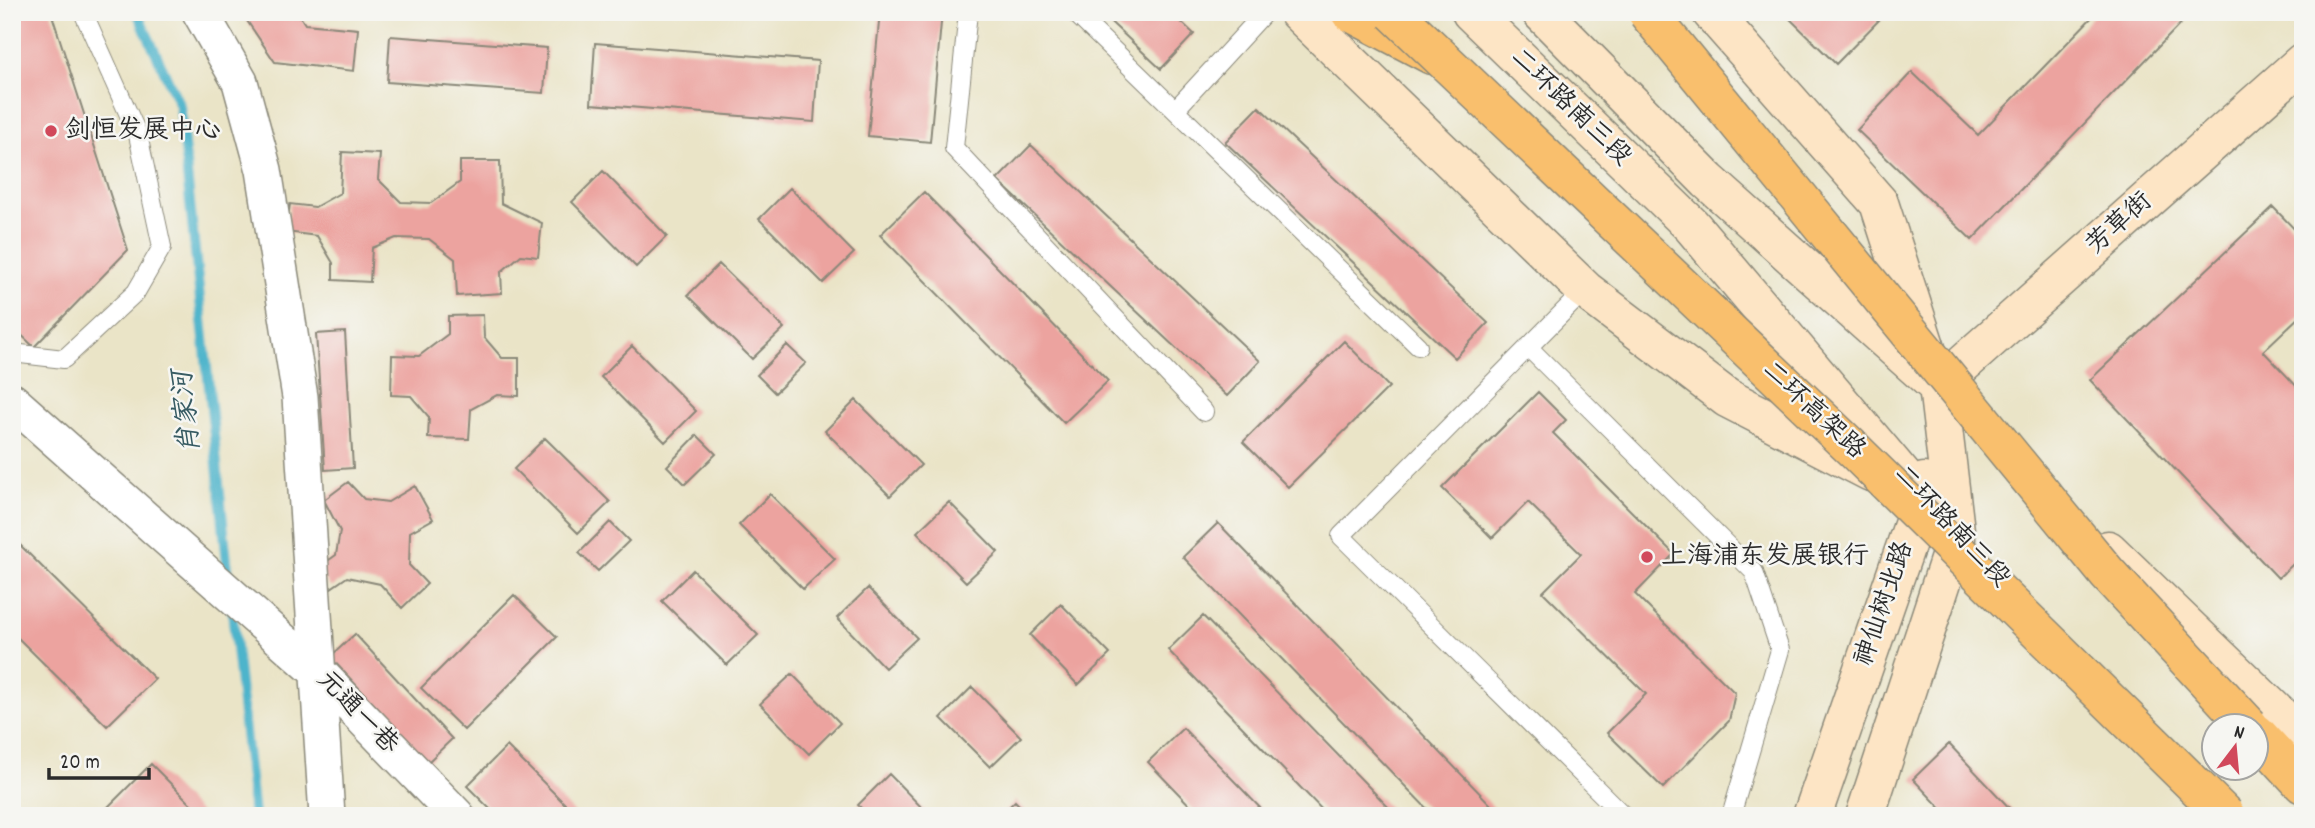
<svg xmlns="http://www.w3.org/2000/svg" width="2315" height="828" font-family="Dekko,'LXGW WenKai TC',sans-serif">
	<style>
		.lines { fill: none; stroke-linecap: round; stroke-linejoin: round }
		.stream { stroke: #4db4cb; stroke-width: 10 }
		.building { fill: #eca39f }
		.lane-casing { stroke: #8a8879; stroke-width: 20 }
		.street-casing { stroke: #8a8879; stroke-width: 38 }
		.secondary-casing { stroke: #8a8879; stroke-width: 41 }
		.highway-casing { stroke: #8a8879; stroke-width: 41 }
		.lane { stroke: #fff; stroke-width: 18 }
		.street { stroke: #fff; stroke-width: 35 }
		.secondary { stroke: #fde5c5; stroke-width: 38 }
		.highway { stroke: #f9bf6d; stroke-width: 38 }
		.highway-bridge-casing { stroke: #8a8879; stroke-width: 41; stroke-linecap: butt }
		.highway-bridge { stroke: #f9bf6d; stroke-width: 38 }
		.poi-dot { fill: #d1495b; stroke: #f6f6f2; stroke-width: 2.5 }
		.labels { text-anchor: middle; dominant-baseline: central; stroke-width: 5; stroke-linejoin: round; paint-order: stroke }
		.street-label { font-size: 26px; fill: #2b2b2b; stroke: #f6f6f2 }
		.poi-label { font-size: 26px; fill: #2b2b2b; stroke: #f6f6f2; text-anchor: start }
		.water-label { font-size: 28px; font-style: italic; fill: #375b63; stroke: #f6f6f2 }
	</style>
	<rect width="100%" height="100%" fill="#f6f6f2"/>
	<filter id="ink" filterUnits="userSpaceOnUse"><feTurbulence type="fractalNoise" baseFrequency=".0143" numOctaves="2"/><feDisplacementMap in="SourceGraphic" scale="14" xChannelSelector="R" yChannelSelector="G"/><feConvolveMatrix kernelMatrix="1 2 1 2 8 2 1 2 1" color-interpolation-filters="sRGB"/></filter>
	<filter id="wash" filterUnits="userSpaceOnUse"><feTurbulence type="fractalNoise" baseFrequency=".00686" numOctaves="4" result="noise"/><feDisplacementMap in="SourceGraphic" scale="28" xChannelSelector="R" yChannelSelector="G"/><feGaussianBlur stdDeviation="1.57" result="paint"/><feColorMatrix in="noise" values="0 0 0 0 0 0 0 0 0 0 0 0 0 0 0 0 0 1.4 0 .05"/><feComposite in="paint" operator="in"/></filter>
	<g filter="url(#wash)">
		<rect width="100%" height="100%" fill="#eae4c7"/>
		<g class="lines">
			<path class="stream" d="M137 12 180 106 229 581
				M232 610 254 816"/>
		</g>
		<g id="blocks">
			<path class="building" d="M12 12H51L128 250 34 347 12 326Z
				M241 12H297L305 24 358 29 354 71 275 62Z
				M880 12H942L930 142 868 136Z
				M1100 12H1171L1194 34 1161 69Z
				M1783 12H1887L1836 64Z
				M2097 12H2192L1972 240 1857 130 1912 72 1978 135Z
				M390 36 547 48 544 93 387 82Z
				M595 43 818 61 814 122 591 104Z
				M1259 107 1488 323 1455 358 1225 142Z
				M1031 145 1260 361 1227 396 997 180Z
				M342 152 380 154 378 179 401 202 431 203 460 182V161H500L501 203 542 223 538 257 521 255 501 272 502 293 457 296 455 259 429 239 396 238 372 248 370 282 333 280V263L317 236 286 232 290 204 315 207 340 193Z
				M603 171 667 236 636 267 572 202Z
				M790 188 854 253 823 283 759 219Z
				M924 192 1108 381 1064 423 880 235Z
				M2273 207 2303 238V313L2263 351 2303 393V555L2278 578 2090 380Z
				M719 264 784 328 752 359 688 295Z
				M483 315 484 337 502 358H519V396L497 395 471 409 469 439 428 438 429 417 411 396 391 395 392 355 419 356 448 334V316Z
				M345 332 353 468 325 470 316 334Z
				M1344 341 1389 387 1288 487 1243 442Z
				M787 345 806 363 775 393 757 375Z
				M632 346 696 411 665 442 601 377Z
				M1538 392 1566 420 1553 433 1674 554 1635 594 1735 693 1729 721 1663 788 1607 733 1646 694 1543 592 1581 554 1528 502 1492 538 1442 488Z
				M856 400 921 465 890 496 825 431Z
				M697 435 716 454 685 484 667 466Z
				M545 438 610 502 578 533 514 469Z
				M348 482 364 499 388 502 415 486 433 519 410 532 409 565 427 584 402 608 380 584 347 577 331 588 318 568 336 555 340 531 324 500Z
				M770 494 835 559 803 589 739 525Z
				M949 502 998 552 966 582 917 532Z
				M610 522 629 541 598 571 579 553Z
				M1218 523 1496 810 1490 816H1434L1183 557Z
				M12 537 155 679 107 726 12 632Z
				M693 570 758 635 727 665 662 601Z
				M868 588 917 638 885 668 837 618Z
				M514 595 557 637 464 730 421 688Z
				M1061 604 1110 654 1078 685 1030 635Z
				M1203 616 1397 816H1328L1168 650Z
				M355 634 452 739 428 762 330 657Z
				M792 674 840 723 809 754 760 704Z
				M972 687 1021 737 990 767 941 718Z
				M1183 728 1268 816H1200L1148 762Z
				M1949 744 2017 816H1948L1913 779Z
				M507 746 577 816H497L467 786Z
				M151 764 201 814 200 816H99Z
				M889 774 930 816H869L858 805Z
				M1015 801 1030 816H1000Z"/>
		</g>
	</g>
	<g filter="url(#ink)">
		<use href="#blocks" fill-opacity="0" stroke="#8a8879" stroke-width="2"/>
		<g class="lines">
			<g class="lane-casing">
				<path id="lane" d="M968 12 954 148 1204 412
					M1074 12 1175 110 1265 12
					M1175 110 1418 346
					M1585 290 1341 536 1624 816
					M1528 347 1754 572 1780 650 1731 816
					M12 353 64 359 136 292 162 247 138 135 83 12"/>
			</g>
			<g class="street-casing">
				<path id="street" d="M200 12 240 82 264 170 300 397 327 816
					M12 401 319 673 457 816"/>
			</g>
			<g class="secondary-casing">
				<path id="secondary" d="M1298 12 1585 290 1727 398 1871 472
					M1471 12 1691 225 1911 486
					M1541 12 1708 181 1944 392
					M1711 12 1879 203 1938 386 1956 539 1865 816
					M1938 386 2303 62
					M2108 550 2303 738
					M1812 816 1922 499 1924 482"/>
			</g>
			<g class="highway-casing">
				<path id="highway" d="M1350 12 1432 55
					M2256 733 2303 784"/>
			</g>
			<use href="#lane" class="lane"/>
			<use href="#street" class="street"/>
			<use href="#secondary" class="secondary"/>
			<use href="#highway" class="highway"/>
			<g class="highway-bridge-casing">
				<path id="highway-bridge" d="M1393 12 1855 451 2226 816
					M1647 12 2107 573 2249 726"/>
			</g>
			<use href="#highway-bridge" class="highway-bridge"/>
		</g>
	</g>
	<g class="poi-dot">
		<circle cx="51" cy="131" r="7"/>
		<circle cx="1647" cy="557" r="7"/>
	</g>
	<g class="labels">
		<g class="street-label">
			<text transform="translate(1570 108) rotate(44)">二环路南三段</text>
			<text transform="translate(2120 224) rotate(-42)">芳草街</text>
			<text transform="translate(1813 411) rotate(43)">二环高架路</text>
			<text transform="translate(1951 527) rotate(47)">二环路南三段</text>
			<text transform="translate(1885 604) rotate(-71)">神仙树北路</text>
			<text transform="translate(357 713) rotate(46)">元通一巷</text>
		</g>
		<g class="poi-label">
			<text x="65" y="131">剑恒发展中心</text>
			<text x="1661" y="557">上海浦东发展银行</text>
		</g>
		<g class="water-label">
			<text transform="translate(189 412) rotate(-96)">肖家河</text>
		</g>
	</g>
	<rect width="2315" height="828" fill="none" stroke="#f6f6f2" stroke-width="42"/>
	<g transform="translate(2235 747) rotate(16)"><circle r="33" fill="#f6f6f2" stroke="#a5a5a2" stroke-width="2"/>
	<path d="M0-5L12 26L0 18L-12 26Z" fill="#d1495b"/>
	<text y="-10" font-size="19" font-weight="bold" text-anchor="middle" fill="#2b2b2b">N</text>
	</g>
	<path d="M49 768v10h100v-10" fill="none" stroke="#2b2b2b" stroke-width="3.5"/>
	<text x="60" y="768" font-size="21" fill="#2b2b2b" stroke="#f6f6f2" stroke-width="5" paint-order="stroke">20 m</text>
</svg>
